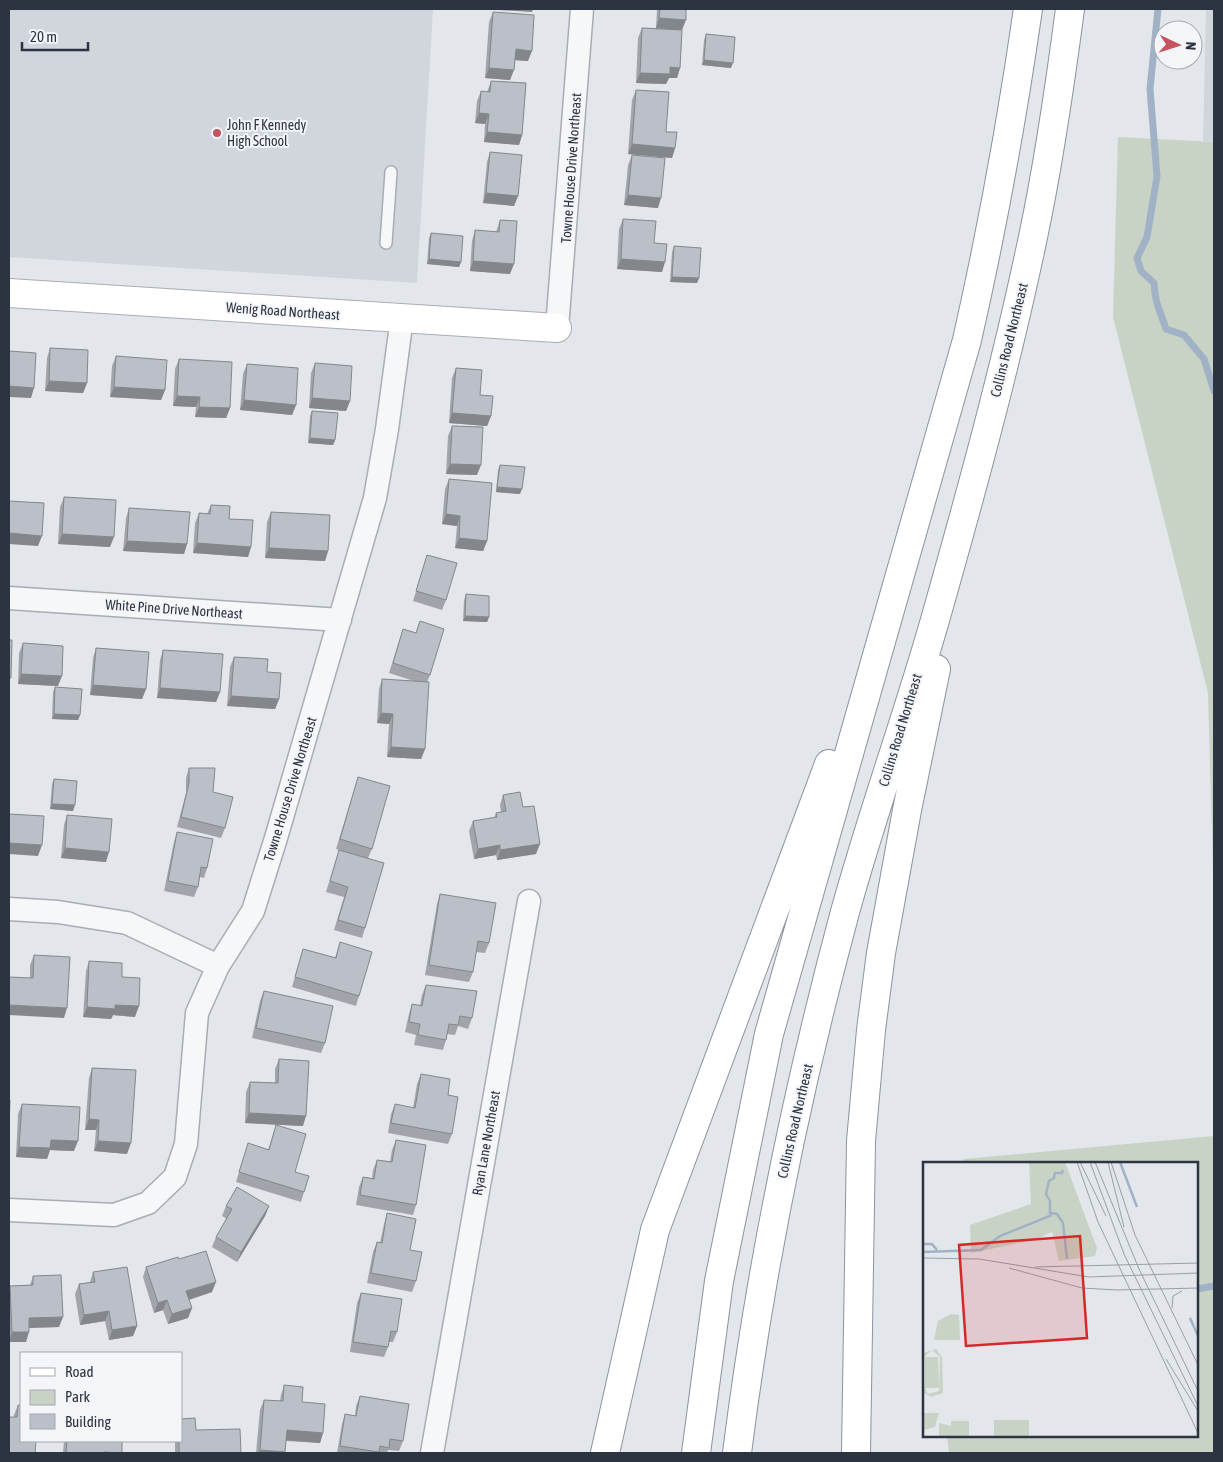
<svg xmlns="http://www.w3.org/2000/svg" width="1223" height="1462" font-family="'Asap Condensed',sans-serif">
	<style>
		.built { fill: #d1d5dc }
		.green { fill: #c8d3c5 }
		.lines { fill: none; stroke-linecap: round; stroke-linejoin: round }
		.stream { stroke: #a1b2c7; stroke-width: 7 }
		.lane-casing { stroke: #a8adb4; stroke-width: 14 }
		.street-casing { stroke: #a8adb4; stroke-width: 25 }
		.secondary-casing { stroke: #a8adb4; stroke-width: 30 }
		.highway-casing { stroke: #8b93a0; stroke-width: 30 }
		.lane { stroke: #f6f7f9; stroke-width: 11 }
		.street { stroke: #f6f7f9; stroke-width: 22 }
		.secondary { stroke: #fff; stroke-width: 28 }
		.highway { stroke: #fff; stroke-width: 28 }
		.wall { fill: #a1a4ab }
		.shaded-wall { fill: #83868b }
		.building { fill: #bbbfc7; stroke: #83868b }
		.poi-dot { fill: #c5525f; stroke: #f3f5f8; stroke-width: 2 }
		.labels { text-anchor: middle; dominant-baseline: central; stroke-width: 4; stroke-linejoin: round; paint-order: stroke }
		.poi-label { font-size: 14px; fill: #2c3341; stroke: #f3f5f8; text-anchor: start }
		.street-label { font-size: 14px; fill: #2c3341; stroke: #f3f5f8 }
		.inset-river { fill: none; stroke: #a1b2c7; stroke-width: 2.5 }
		.inset-road { fill: none; stroke: #9a9ea6; stroke-width: 1 }
		.view { fill: #d62828; fill-opacity: 0.15; stroke: #d62828; stroke-width: 2.5 }
		.inset-edge { fill: none; stroke: #2c3341; stroke-width: 2.5 }
	</style>
	<rect width="100%" height="100%" fill="#e3e6ea"/>
	<path class="built" d="M9 9H433L417 283 9 257Z
		M1206 9H1214V142L1203 141Z"/>
	<path class="green" d="M1118 137 1214 142V907L1208 693 1113 317Z
		M1214 1136V1453H949L947 1436H1197V1163H961L964 1159Z"/>
	<g class="lines">
		<path class="stream" d="M1158 9 1150 89 1157 176 1147 237 1137 258 1141 271 1154 283C1155 304 1160 310 1166 329L1184 335 1204 359 1214 391
			M1197 1289 1214 1286"/>
		<g class="lane-casing">
			<path id="lane" d="M386 243 391 172"/>
		</g>
		<g class="street-casing">
			<path id="street" d="M557 328 582 9
				M9 598 340 620
				M9 909 58 912 127 923 218 966
				M9 1210 114 1215 148 1203 175 1177 186 1144 197 1013 218 966 253 911 276 838 375 498 387 429 402 318
				M432 1453 529 901"/>
		</g>
		<g class="secondary-casing">
			<path id="secondary" d="M9 293 557 328"/>
		</g>
		<g class="highway-casing">
			<path id="highway" d="M605 1453 655 1230 829 764
				M696 1453 719 1281 769 1034 967 340C992 230 1012 120 1028 9
				M737 1453C760 1271 797 1090 845 912 872 814 907 718 935 620 971 493 1006 366 1033 237 1049 162 1060 85 1070 9
				M856 1453 861 1141 871 1030 881 953 907 810 936 669"/>
		</g>
		<use href="#lane" class="lane"/>
		<use href="#street" class="street"/>
		<use href="#secondary" class="secondary"/>
		<use href="#highway" class="highway"/>
	</g>
	<path class="wall" d="M657 9H686L682 30 680 68 677 78H669L666 84 636 83 638 38 642 28H656Z
		M493 12 528 61 515 60 510 80 485 78 489 22Z
		M706 34 731 68 702 65 704 40Z
		M491 81 522 135 519 145 484 142 485 124 475 123 477 101 481 91 487 92Z
		M636 90 666 132 675 148 672 158 628 154 632 100Z
		M490 152 518 196 514 206 483 203 487 162Z
		M632 155 658 208 624 205 628 165Z
		M623 219 662 272 617 269 619 229Z
		M500 220 510 274 470 271 472 241 475 230 496 232Z
		M431 233 461 262 459 267 427 264 429 238Z
		M674 246 699 278 697 283 670 282 672 252Z
		M50 348 87 383 83 393 45 391 47 358Z
		M116 356 165 390 161 400 110 397 112 366Z
		M179 359 230 408 226 418 195 417 196 407 173 406 175 369Z
		M315 363 350 401 346 411 309 408 311 373Z
		M247 364 296 405 292 415 240 410 243 374Z
		M456 368 491 416 487 426 449 423 452 378Z
		M312 411 335 440 333 445 308 443 310 416Z
		M452 426 477 475 446 474 448 436Z
		M500 465 520 494 496 492 498 470Z
		M449 479 487 541 483 551 455 548 457 526 442 524 445 489Z
		M64 497 110 547 58 544 60 507Z
		M211 505 251 547 248 557 193 553 195 523 199 513 207 514Z
		M129 508 187 544 184 554 123 551 126 518Z
		M271 512 328 551 325 561 265 558 267 522Z
		M427 555 446 600 442 610 413 601Z
		M466 594 489 617 487 622 463 621 464 600Z
		M420 621 430 675 427 682 425 749 421 759 387 757 389 724 377 723 379 689 382 679 414 681 389 673 403 629 416 633Z
		M23 643 58 686 18 684 19 653Z
		M96 648 146 689 142 699 90 695 93 658Z
		M163 650 220 692 216 702 157 698 160 660Z
		M234 657 267 672 279 699 275 709 227 706 230 667Z
		M55 687 80 715 78 720 52 719 53 692Z
		M189 768 213 792 225 828 221 838 177 827 186 793V778Z
		M358 777 372 849 368 858 365 928 362 938 334 930 344 897 326 892 339 850 336 849Z
		M54 779 73 811 50 809 52 784Z
		M503 795 523 807 536 854 497 860 496 855 474 859 469 831 473 821 494 818 496 813 501 812 500 805Z
		M67 815 106 862 61 858 64 825Z
		M177 832 207 868 204 878 200 877 198 887 194 897 164 891 174 842Z
		M440 894 489 943 485 953 476 952 473 972 469 982 425 975 437 904Z
		M340 942 359 996 356 1006 292 987 303 949 335 958Z
		M34 955 64 1018 30 978V965Z
		M89 961 122 977 135 1017 113 1015 111 1019 83 1017 86 971Z
		M426 985 472 1018 468 1029 458 1026 455 1035 447 1034 446 1040 443 1050 414 1045 416 1035 405 1032 409 1014 412 1004 420 1005 422 995Z
		M264 991 325 1043 321 1053 252 1038 260 1001Z
		M279 1059 303 1126 245 1123 246 1092 250 1082 275 1083V1069Z
		M92 1068 127 1154 94 1151 96 1130H85L89 1078Z
		M421 1074 448 1095 452 1134 448 1144 388 1133 391 1114 395 1104 413 1108 417 1084Z
		M22 1104 74 1151 50 1150 47 1159 16 1157 18 1114Z
		M276 1125 295 1172 304 1192 301 1202 236 1182 248 1143 268 1150Z
		M396 1140 416 1205 413 1215 356 1205 359 1187 363 1177 372 1178 373 1170 377 1160 390 1162 392 1150Z
		M226 1206H269L265 1216 237 1262 212 1247 216 1237 227 1219 222 1216Z
		M387 1213 416 1281 412 1292 367 1283 373 1252 377 1242 380 1243 384 1224Z
		M179 1259 212 1292 189 1300 192 1308 188 1318 168 1324 163 1310 154 1313 143 1277 146 1267Z
		M93 1272 137 1326 133 1336 109 1340 105 1321 80 1325 75 1294 79 1284 90 1282Z
		M33 1276 59 1327 29 1328 26 1342H9V1289L10 1286 30 1285Z
		M361 1293 397 1332 393 1342H389L388 1347 384 1357 350 1352 357 1303Z
		M284 1385 302 1402 323 1433 320 1443 286 1441 284 1453H256L260 1410 264 1400 280 1401 281 1395Z
		M360 1396 403 1441 399 1451 388 1450 387 1453H337L342 1424 345 1414 355 1416 356 1406Z
		M18 1405 35 1453 14 1417V1415Z
		M196 1430 241 1453H175V1441H181Z
		M64 1441H122V1453H63Z"/>
	<path class="shaded-wall" d="M499 9H533L532 12 498 10Z
		M659 18 686 20 682 30 656 28Z
		M516 49 532 51 528 61 512 60Z
		M704 60 733 63 731 68 702 65Z
		M670 67 680 68 677 78H669L666 84 636 83 640 73Z
		M489 68 514 70 510 80 485 78Z
		M479 113 489 114 485 124 475 123Z
		M487 132 522 135 519 145 484 142Z
		M632 144 675 148 672 158 628 154Z
		M486 193 518 196 514 206 483 203Z
		M628 195 661 198 658 208 624 205Z
		M429 259 461 262 459 267 427 264Z
		M621 259 665 262 662 272 617 269Z
		M473 261 514 264 510 274 470 271Z
		M672 277 699 278 697 283 670 282Z
		M49 381 87 383 83 393 45 391Z
		M9 386 34 388 31 398 9 397Z
		M114 387 165 390 161 400 110 397Z
		M177 396 200 397 196 407 173 406Z
		M312 398 350 401 346 411 309 408Z
		M244 400 296 405 292 415 240 410Z
		M199 407 230 408 226 418 195 417Z
		M452 413 491 416 487 426 449 423Z
		M310 438 335 440 333 445 308 443Z
		M450 464 481 465 477 475 446 474Z
		M497 487 522 489 520 494 496 492Z
		M446 514 460 516 457 526 442 524Z
		M9 533 42 536 38 546 9 544Z
		M62 534 114 537 110 547 58 544Z
		M459 538 487 541 483 551 455 548Z
		M127 541 187 544 184 554 123 551Z
		M197 543 251 547 248 557 193 553Z
		M269 548 328 551 325 561 265 558Z
		M465 616 489 617 487 622 463 621Z
		M21 674 62 676 58 686 18 684Z
		M93 685 146 689 142 699 90 695Z
		M160 688 220 692 216 702 157 698Z
		M231 696 279 699 275 709 227 706Z
		M381 713 393 714 389 724 377 723Z
		M54 714 80 715 78 720 52 719Z
		M391 747 425 749 421 759 387 757Z
		M52 804 75 805 73 811 50 809Z
		M9 843 42 845 38 856 9 854Z
		M540 844 536 854 497 860 500 850Z
		M500 845 496 855 474 859 478 849Z
		M65 848 109 852 106 862 61 858Z
		M9 1005 67 1008 64 1018 9 1015Z
		M115 1005 139 1006 135 1017 113 1015 111 1019 83 1017 87 1007Z
		M249 1113 306 1116 303 1126 245 1123Z
		M89 1119 99 1120 96 1130H85Z
		M51 1140 78 1141 74 1151 50 1150 47 1159 16 1157 19 1147Z
		M98 1141 131 1143 127 1154 94 1151Z
		M269 1206 265 1216 237 1262 241 1252Z
		M216 1282 212 1292 182 1302 186 1291Z
		M167 1300 163 1310 154 1313 158 1303Z
		M192 1308 188 1318 168 1324 172 1314Z
		M109 1311 105 1321 80 1325 84 1315Z
		M63 1317 59 1327 25 1328 29 1318Z
		M137 1326 133 1336 109 1340 112 1330Z
		M12 1332H29L26 1342H9Z
		M287 1430 323 1433 320 1443 283 1440Z
		M260 1450 285 1452 284 1453H258Z"/>
	<path class="building" d="M660 9H686V20L659 18Z
		M493 12 534 15 532 51 516 49 514 70 489 68Z
		M642 28 682 30 680 68 670 67V74L640 73Z
		M706 34 735 37 733 63 704 60Z
		M491 81 526 83 522 135 487 132 489 114 479 113 481 91 490 92Z
		M636 90 669 92 666 132H677L675 148 632 144Z
		M490 152 522 155 518 196 486 193Z
		M632 155 665 158 661 198 628 195Z
		M623 219 656 221 654 243 667 244 665 262 621 259Z
		M500 220 517 221 514 264 473 261 475 230 499 232Z
		M431 233 463 236 461 262 429 259Z
		M674 246 701 248 699 278 672 277Z
		M50 348 88 350 87 383 49 381Z
		M9 351 36 353 34 388 9 386Z
		M116 356 167 360 165 390 114 387Z
		M179 359 232 362 230 408 199 407 200 397 177 396Z
		M315 363 352 366 350 401 312 398Z
		M247 364 298 368 296 405 244 400Z
		M456 368 482 370 480 395 493 396 491 416 452 413Z
		M312 411 338 413 335 440 310 438Z
		M452 426 483 427 481 465 450 464Z
		M500 465 525 467 522 489 497 487Z
		M449 479 492 483 487 541 459 538 460 516 446 514Z
		M64 497 116 500 114 537 62 534Z
		M9 501 44 503 42 536 9 533Z
		M211 505 230 506 229 519 253 520 251 547 197 543 199 513 210 514Z
		M129 508 190 512 187 544 127 541Z
		M271 512 330 515 328 551 269 548Z
		M427 555 457 563 446 600 416 591Z
		M466 594 489 596V617L465 616Z
		M420 621 444 629 430 675 393 663 403 629 416 633Z
		M9 640H12L11 678H9Z
		M23 643 63 646 62 676 21 674Z
		M96 648 149 652 146 689 93 685Z
		M163 650 223 654 220 692 160 688Z
		M234 657 268 659 267 672 281 673 279 699 231 696Z
		M382 679 429 682 425 749 391 747 393 714 381 713Z
		M55 687 82 689 80 715 54 714Z
		M189 768H215L213 792 233 797 225 828 181 817 189 783Z
		M358 777 390 786 372 849 340 839Z
		M54 779 77 781 75 805 52 804Z
		M520 792 523 807 534 806 540 844 500 850V845L478 849 473 821 497 817 496 813 506 811 503 795Z
		M9 814 44 816 42 845 9 843Z
		M67 815 112 819 109 852 65 848Z
		M177 832 213 839 207 868 201 867 198 887 168 881Z
		M339 850 384 863 365 928 338 920 348 887 330 881Z
		M440 894 496 903 489 943 478 941 473 972 429 965Z
		M340 942 372 952 359 996 295 977 303 949 336 958Z
		M34 955 70 957 67 1008 9 1005V977L33 978Z
		M89 961 122 963V977L140 978 139 1006 115 1005V1009L87 1007Z
		M426 985 477 991 472 1018 460 1016 458 1025 449 1024 446 1040 418 1035 420 1024 409 1022 412 1004 422 1006Z
		M264 991 333 1006 325 1043 256 1028Z
		M279 1059 309 1061 306 1116 249 1113 250 1082 278 1083Z
		M92 1068 136 1070 131 1143 98 1141 99 1120 89 1119Z
		M421 1074 450 1079 448 1095 458 1097 452 1134 391 1123 395 1104 415 1108Z
		M9 1100H10L9 1127Z
		M22 1104 80 1107 78 1141 51 1140 50 1148 19 1147Z
		M276 1125 306 1134 295 1172 309 1176 304 1192 239 1172 248 1143 269 1150Z
		M396 1140 426 1145 416 1205 360 1195 363 1177 374 1179 377 1160 392 1162Z
		M237 1187 269 1206 241 1252 216 1237 232 1209 226 1206Z
		M387 1213 416 1219 410 1250 422 1252 416 1281 371 1273 377 1242 382 1243Z
		M206 1251 216 1282 186 1291 192 1308 172 1314 167 1300 158 1303 146 1267 178 1257 179 1259Z
		M127 1267 137 1326 112 1330 109 1311 84 1315 79 1284 95 1282 93 1272Z
		M61 1275 63 1317 29 1318V1332H12L10 1286 33 1285V1276Z
		M361 1293 402 1299 397 1332 391 1331 388 1347 353 1342Z
		M284 1385 303 1387 302 1402 325 1404 323 1433 287 1430 285 1452 260 1450 264 1400 283 1401Z
		M360 1396 409 1404 403 1441 390 1439 389 1448 380 1446 379 1452 340 1446 345 1414 356 1416Z
		M18 1405H21V1441H36L35 1453H9V1417H17Z
		M195 1418 196 1430 240 1429 241 1453H179V1441H181V1419Z
		M67 1441H122V1453L104 1452V1453H66Z"/>
	<circle class="poi-dot" cx="217" cy="133" r="5"/>
	<g class="labels">
		<g class="poi-label">
			<text x="227" y="125">John F Kennedy<tspan x="227" dy="16">High School</tspan></text>
		</g>
		<g class="street-label">
			<text transform="translate(571 168) rotate(-86)">Towne House Drive Northeast</text>
			<text transform="translate(283 311) rotate(4)">Wenig Road Northeast</text>
			<text transform="translate(1009 340) rotate(-76)">Collins Road Northeast</text>
			<text transform="translate(174 609) rotate(4)">White Pine Drive Northeast</text>
			<text transform="translate(900 730) rotate(-73)">Collins Road Northeast</text>
			<text transform="translate(290 789) rotate(-73)">Towne House Drive Northeast</text>
			<text transform="translate(795 1121) rotate(-77)">Collins Road Northeast</text>
			<text transform="translate(486 1143) rotate(-80)">Ryan Lane Northeast</text>
		</g>
	</g>
	<g transform="translate(923 1162)">
		<rect width="275" height="275" fill="#e3e6ea"/>
		<path d="M106 0H142L174 86 172 94 136 99 129 70 111 78 48 91 47 63 108 42ZM28 152 36 153 37 178H11L15 159ZM13 187 19 195 20 231 8 235 0 230V222L5 232 16 229 17 195 9 188 0 196V191ZM2 195H15L16 226H2ZM0 251H16L12 265 0 268ZM71 258H106V275H71ZM28 259H46V275L16 274V261L28 264Z" fill="#c8d3c5"/>
		<path class="inset-river" d="M197 0 214 45M140 8 139 11H132L131 16 126 19 123 32 127 39V51L134 52 140 61 144 97M1 82H9L14 88M0 90 58 88 77 74 129 53M267 156 275 174"/>
		<path class="inset-road" d="M154 0 175 60 275 271M157 0 183 54M167 0 201 92 275 244M172 0 216 107 275 229M185 0 201 65M188 0 212 73 275 203M0 96 56 97 166 115 275 111M112 105 275 101M86 106 159 126 194 128 275 126M249 146 250 134 259 129M243 197 275 249"/>
		<path class="view" d="M157 74 164 176 43 184 36 83Z"/>
		<rect width="275" height="275" class="inset-edge"/>
	</g>
	<rect width="1223" height="1462" fill="none" stroke="#2c3341" stroke-width="20"/>
	<rect x="20" y="1352" width="162" height="90" fill="#f3f5f8" stroke="#a3a7af"/>
	<rect x="30" y="1368" width="25" height="8" fill="#ffffff" stroke="#a3a7af"/>
	<text x="65" y="1377" font-size="15" fill="#2c3341">Road</text>
	<rect x="30" y="1390" width="25" height="15" fill="#c8d3c5" stroke="#a3a7af"/>
	<text x="65" y="1402" font-size="15" fill="#2c3341">Park</text>
	<rect x="30" y="1414" width="25" height="15" fill="#bbbfc7" stroke="#a3a7af"/>
	<text x="65" y="1427" font-size="15" fill="#2c3341">Building</text>
	<g transform="translate(1178 45) rotate(94)"><circle r="24" fill="#f3f5f8" stroke="#a3a7af"/>
	<path d="M0-4L9 19L0 12L-9 19Z" fill="#c5525f"/>
	<text y="-8" font-size="14" font-weight="bold" text-anchor="middle" fill="#2c3341">N</text>
	</g>
	<path d="M22 42v8h66v-8" fill="none" stroke="#2c3341" stroke-width="2.5"/>
	<text x="30" y="42" font-size="15" fill="#2c3341" stroke="#f3f5f8" stroke-width="4" paint-order="stroke">20 m</text>
</svg>
